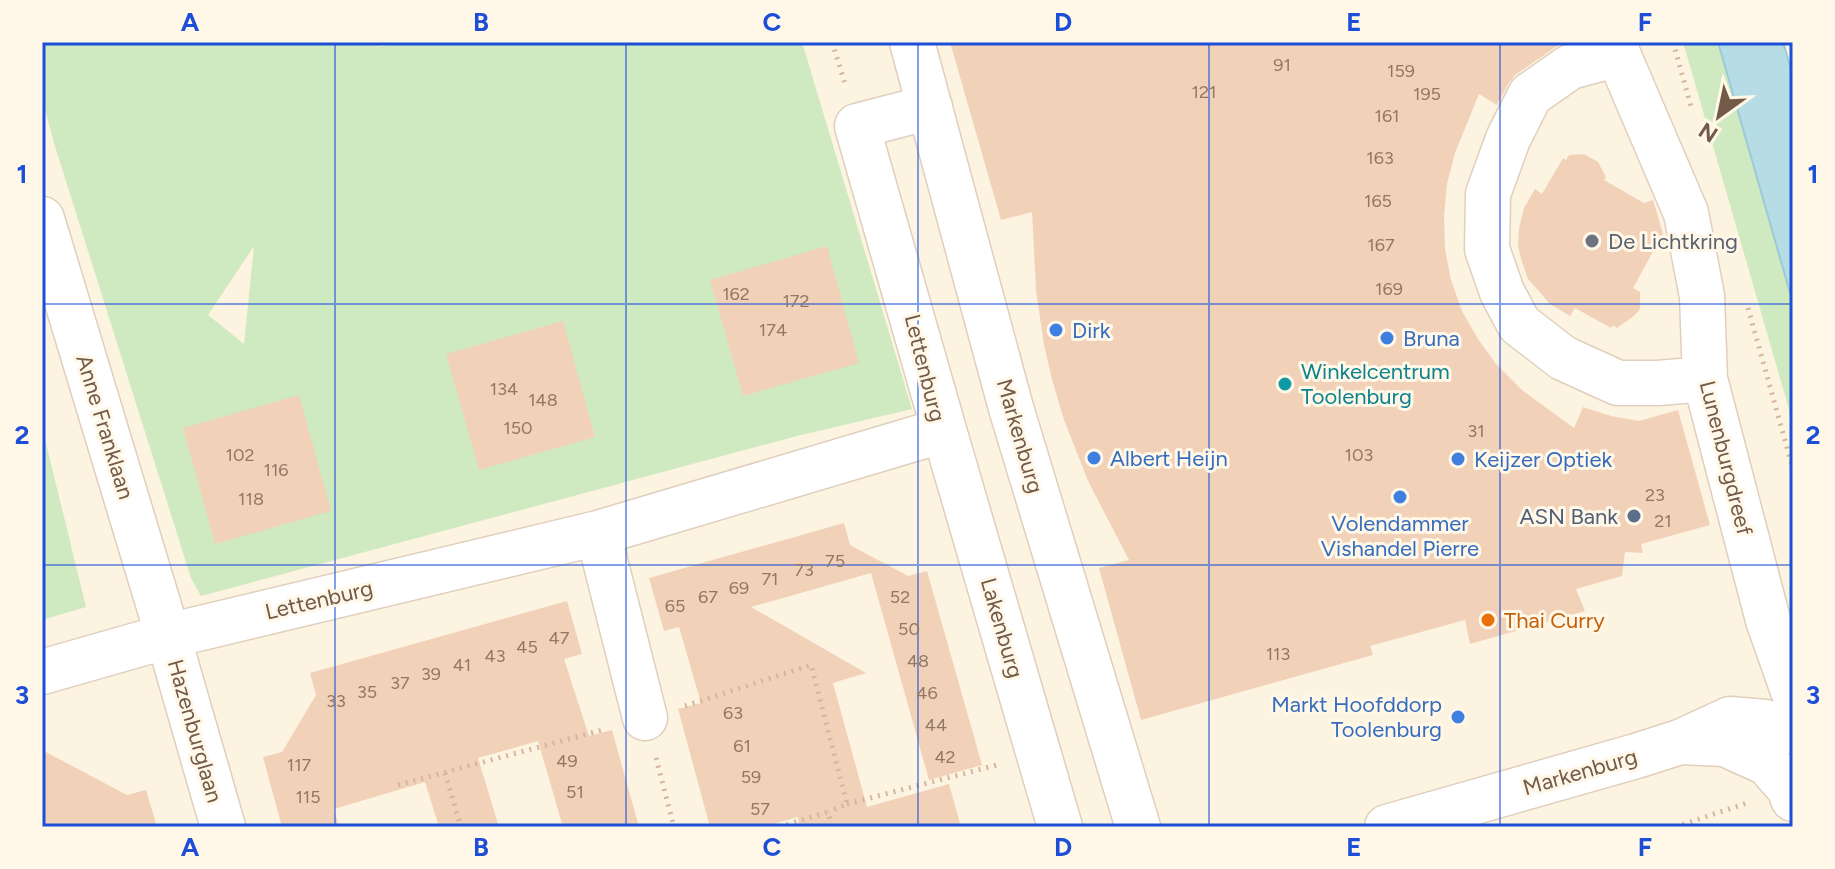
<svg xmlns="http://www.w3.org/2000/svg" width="1835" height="869" font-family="Figtree,sans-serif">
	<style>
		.green { fill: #cfe9c0; fill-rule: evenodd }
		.water { fill: #b6dce5; stroke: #9dcad6; stroke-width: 2 }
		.building { fill: #f1d2b9 }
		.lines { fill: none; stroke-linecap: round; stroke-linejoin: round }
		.minor-casing { stroke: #e0cfbd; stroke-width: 47 }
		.path { stroke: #d5b69d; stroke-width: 5; stroke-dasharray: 2 6; stroke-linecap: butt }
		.minor { stroke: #fff; stroke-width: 44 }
		.grid { fill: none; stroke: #1d4ed8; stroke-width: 2; stroke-opacity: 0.55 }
		.worship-dot { fill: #6b7280; stroke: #fff7e7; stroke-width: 3 }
		.shop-dot { fill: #3f7fe0; stroke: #fff7e7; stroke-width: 3 }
		.culture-dot { fill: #0f9aa8; stroke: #fff7e7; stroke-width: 3 }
		.service-dot { fill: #5c6f8a; stroke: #fff7e7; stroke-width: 3 }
		.food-dot { fill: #e8710a; stroke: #fff7e7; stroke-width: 3 }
		.labels { text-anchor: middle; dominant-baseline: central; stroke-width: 6; stroke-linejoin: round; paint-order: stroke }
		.number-label { font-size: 18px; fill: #927864 }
		.worship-label { font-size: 22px; fill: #5b616d; stroke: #fff7e7; text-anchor: start }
		.shop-label { font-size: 22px; fill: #366cbe; stroke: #fff7e7; text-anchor: start }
		.street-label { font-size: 22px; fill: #735a48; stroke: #fff7e7 }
		.culture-label { font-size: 22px; fill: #0d838f; stroke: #fff7e7; text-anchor: start }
		.service-label { font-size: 22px; fill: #4e5e75; stroke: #fff7e7; text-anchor: end }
		.food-label { font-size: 22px; fill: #c56008; stroke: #fff7e7; text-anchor: start }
		.neatline { fill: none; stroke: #1d4ed8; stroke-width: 3 }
		.grid-label { font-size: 26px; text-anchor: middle; font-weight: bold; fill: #1d4ed8 }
	</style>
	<rect width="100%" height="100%" fill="#fcf3e1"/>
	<path class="green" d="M42 42H390L372 49 396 42H802L912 409 797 436 201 596 191 578 54 143 42 98ZM254 246 244 344 208 315Z
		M1683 42H1718L1793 305V423Z
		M42 427 86 607 42 620Z"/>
	<path class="water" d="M1718 42H1783L1793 76V303Z"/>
	<path class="building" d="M950 42H1563L1515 75 1508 84 1497 105 1479 94 1455 153 1447 184 1444 216 1445 249 1451 280 1462 311 1478 339 1496 364 1522 390 1574 428 1583 407 1611 416 1639 421 1678 410 1710 525 1641 544 1643 553 1625 552 1622 576 1576 589 1585 611 1470 644 1465 620 1370 646 1373 655 1141 720 1099 568 1129 560 1088 481 1064 420 1052 379 1044 345 1036 290 1032 212 1001 220Z
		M1584 154 1598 162 1606 177 1604 180 1644 203 1653 200 1666 244 1655 248 1633 288 1640 292V309L1635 315 1617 328 1613 325 1611 328 1575 308 1570 316 1550 304 1528 279 1521 259 1518 246 1519 228 1524 208 1535 189 1542 194 1563 158 1566 160 1569 155Z
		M827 246 859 363 743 396 710 280Z
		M563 321 595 437 479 470 446 354Z
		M299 395 331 511 215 544 183 428Z
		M844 523 850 545 908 576 927 571 982 765 929 780 871 573 751 607 866 673 833 683 867 807 949 784 961 827H799L798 817 762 827H710L678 709 701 703 679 627 664 631 649 578Z
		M567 601 582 654 564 659 589 736 612 730 639 827H563L538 741 478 758 499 827H439L425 782 334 809 339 827H282L263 757 282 752 316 695 310 673Z
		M42 750 127 795 146 790 157 827H42Z"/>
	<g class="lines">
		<g class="minor-casing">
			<path id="minor" d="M912 42 1011 408 1138 827
				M1614 42 1618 54 1686 213 1702 296 1705 379 1768 620 1793 691
				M1618 54 1570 67 1530 95 1508 139 1488 194 1487 249 1502 292 1519 324 1563 358 1618 383H1658L1705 379
				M42 219 168 636 223 827
				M944 430 1060 827
				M598 533 645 718
				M42 672 168 636 598 533 944 430 857 126 930 107
				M1680 742 1725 744 1767 763 1789 788 1793 799
				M1387 827 1636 756 1680 742 1730 719 1765 722 1788 729 1793 732"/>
		</g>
		<path class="path" d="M832 42 846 87
			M1673 42 1692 110
			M1748 308 1793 469
			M685 706 811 665 847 804 828 812
			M656 758 674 827
			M445 773 461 827
			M398 785 606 729
			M847 804 997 765
			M779 827 828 812 832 827
			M1675 827 1747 803"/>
		<use href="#minor" class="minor"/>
	</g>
	<path class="grid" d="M335 42V827M626 42V827M918 42V827M1209 42V827M1500 42V827M42 304H1793M42 565H1793"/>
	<circle class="worship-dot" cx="1592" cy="241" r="8"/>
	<g class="shop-dot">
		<circle cx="1056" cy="330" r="8"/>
		<circle cx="1387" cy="338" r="8"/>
		<circle cx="1094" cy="458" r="8"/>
		<circle cx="1458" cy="459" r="8"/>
		<circle cx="1400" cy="497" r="8"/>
		<circle cx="1458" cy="717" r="8"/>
	</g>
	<circle class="culture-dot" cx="1285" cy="384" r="8"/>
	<circle class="service-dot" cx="1634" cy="516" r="8"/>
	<circle class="food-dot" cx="1488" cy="620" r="8"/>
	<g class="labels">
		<g class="number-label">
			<text x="1282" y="65">91</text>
			<text x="1401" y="71">159</text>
			<text x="1204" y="92">121</text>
			<text x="1427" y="94">195</text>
			<text x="1387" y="116">161</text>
			<text x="1380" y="158">163</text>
			<text x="1378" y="201">165</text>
			<text x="1381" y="245">167</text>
			<text x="1389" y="289">169</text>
			<text x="736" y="294">162</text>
			<text x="796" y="301">172</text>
			<text x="773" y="330">174</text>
			<text x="504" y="389">134</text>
			<text x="543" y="400">148</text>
			<text x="518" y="428">150</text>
			<text x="1476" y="431">31</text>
			<text x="240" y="455">102</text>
			<text x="1359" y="455">103</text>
			<text x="276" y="470">116</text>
			<text x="1655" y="495">23</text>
			<text x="251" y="499">118</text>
			<text x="1663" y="521">21</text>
			<text x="835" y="561">75</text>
			<text x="804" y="570">73</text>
			<text x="770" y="579">71</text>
			<text x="739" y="588">69</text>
			<text x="708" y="597">67</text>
			<text x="900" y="597">52</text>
			<text x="675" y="606">65</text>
			<text x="909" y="629">50</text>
			<text x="559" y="638">47</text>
			<text x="527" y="647">45</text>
			<text x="1278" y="654">113</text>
			<text x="495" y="656">43</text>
			<text x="918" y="661">48</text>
			<text x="462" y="665">41</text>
			<text x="431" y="674">39</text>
			<text x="400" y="683">37</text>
			<text x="367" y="692">35</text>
			<text x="927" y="693">46</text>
			<text x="336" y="701">33</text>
			<text x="733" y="713">63</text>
			<text x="936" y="725">44</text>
			<text x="742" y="746">61</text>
			<text x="945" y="757">42</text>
			<text x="567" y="761">49</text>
			<text x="299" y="765">117</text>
			<text x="751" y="777">59</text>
			<text x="575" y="792">51</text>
			<text x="308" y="797">115</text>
			<text x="760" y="809">57</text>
		</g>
		<g class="worship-label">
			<text x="1608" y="241">De Lichtkring</text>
		</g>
		<g class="shop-label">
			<text x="1072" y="330">Dirk</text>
			<text x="1403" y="338">Bruna</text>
			<text x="1110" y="458">Albert Heijn</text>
			<text x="1474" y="459">Keijzer Optiek</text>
			<text x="1400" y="523" text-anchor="middle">Volendammer<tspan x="1400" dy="25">Vishandel Pierre</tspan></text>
			<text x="1442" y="704" text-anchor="end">Markt Hoofddorp<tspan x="1442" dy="25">Toolenburg</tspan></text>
		</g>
		<g class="street-label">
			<text transform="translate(925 368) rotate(76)">Lettenburg</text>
			<text transform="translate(105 427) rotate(73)">Anne Franklaan</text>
			<text transform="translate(1020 436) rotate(74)">Markenburg</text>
			<text transform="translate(1726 458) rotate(76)">Lunenburgdreef</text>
			<text transform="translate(319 600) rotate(-13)">Lettenburg</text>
			<text transform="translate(1002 628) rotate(74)">Lakenburg</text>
			<text transform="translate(195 731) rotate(74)">Hazenburglaan</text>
			<text transform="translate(1580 772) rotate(-16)">Markenburg</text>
		</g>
		<g class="culture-label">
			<text x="1301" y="371">Winkelcentrum<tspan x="1301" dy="25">Toolenburg</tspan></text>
		</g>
		<g class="service-label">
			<text x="1618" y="516">ASN Bank</text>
		</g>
		<g class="food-label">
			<text x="1504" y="620">Thai Curry</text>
		</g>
	</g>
	<rect width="1835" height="869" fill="none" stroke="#fff7e7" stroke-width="88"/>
	<g transform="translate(1719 116) rotate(213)" stroke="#fff7e7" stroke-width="6" paint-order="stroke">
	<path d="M0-6L14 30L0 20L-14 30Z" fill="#735a48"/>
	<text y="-12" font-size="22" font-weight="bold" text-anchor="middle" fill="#735a48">N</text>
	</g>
	<rect x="44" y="44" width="1747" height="781" class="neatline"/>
	<g class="grid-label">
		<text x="190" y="31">A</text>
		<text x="481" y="31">B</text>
		<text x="772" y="31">C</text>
		<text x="1063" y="31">D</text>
		<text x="1354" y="31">E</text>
		<text x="1645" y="31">F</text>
		<text x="22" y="183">1</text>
		<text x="1813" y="183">1</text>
		<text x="22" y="444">2</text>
		<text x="1813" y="444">2</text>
		<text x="22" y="704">3</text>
		<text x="1813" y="704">3</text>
		<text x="190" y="856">A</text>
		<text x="481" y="856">B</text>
		<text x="772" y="856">C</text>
		<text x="1063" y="856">D</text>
		<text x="1354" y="856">E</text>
		<text x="1645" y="856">F</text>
	</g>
</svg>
